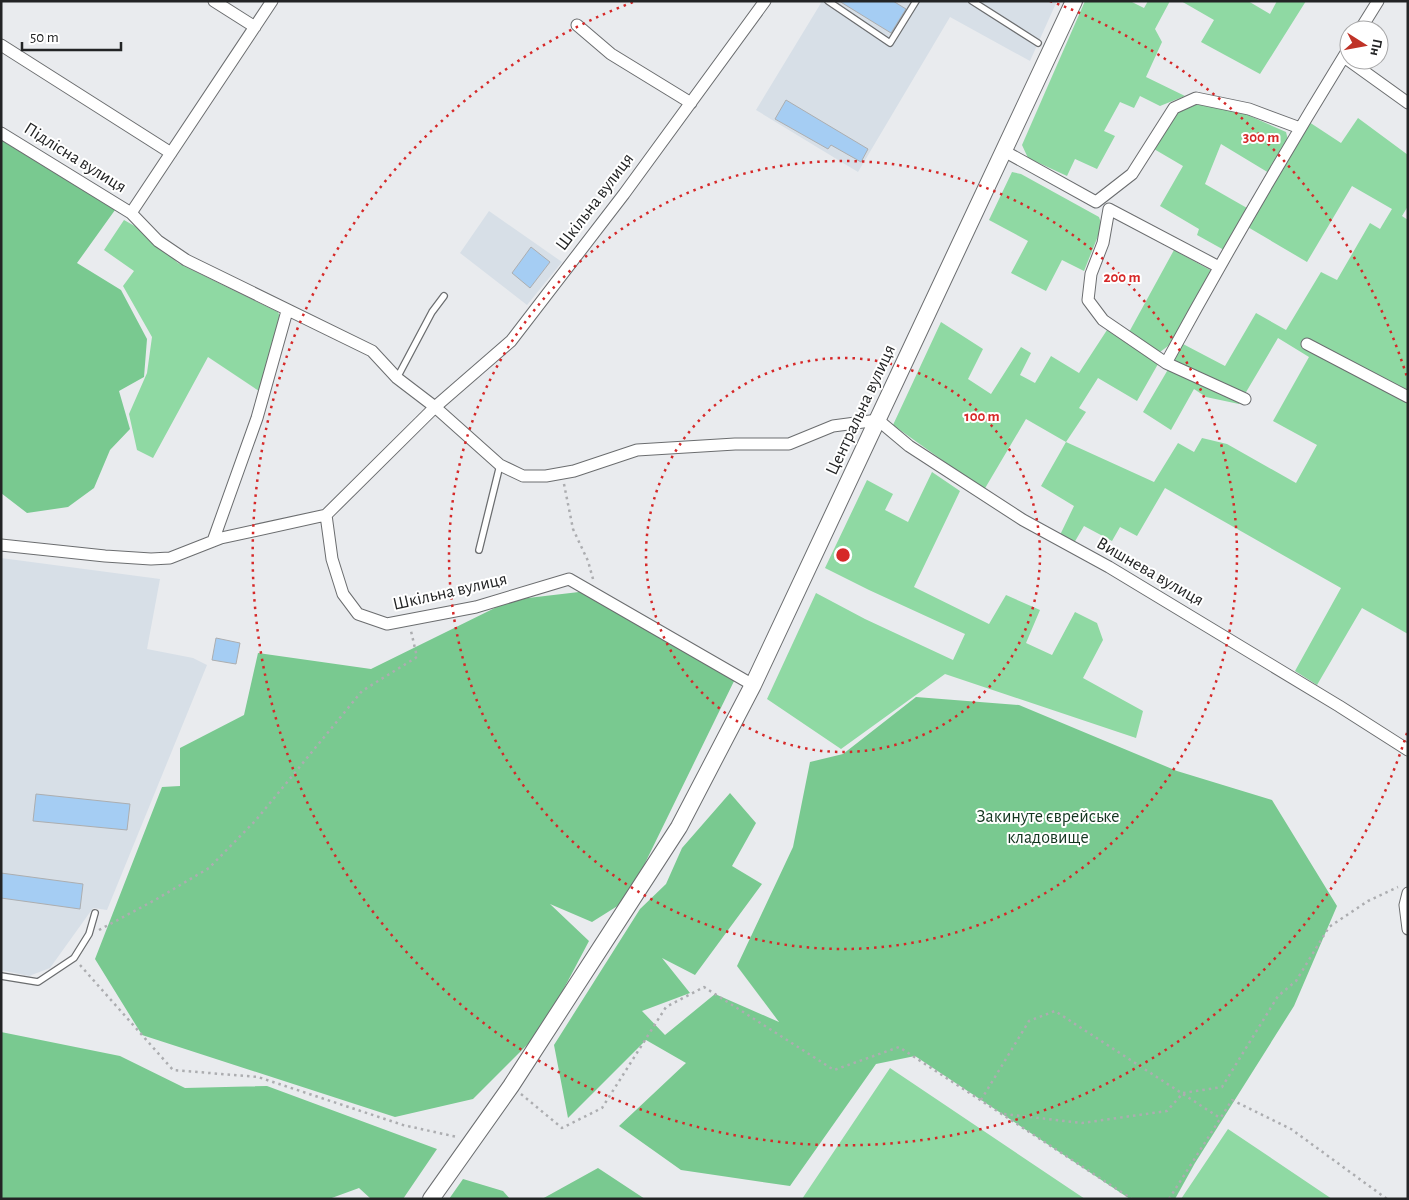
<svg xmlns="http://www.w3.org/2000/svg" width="1409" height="1200" font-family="'Alegreya Sans',sans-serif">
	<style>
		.built { fill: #d7dfe7 }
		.green { fill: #8fd9a3 }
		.forest { fill: #79c990 }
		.building { fill: #a5cdf3; stroke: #acaeb0 }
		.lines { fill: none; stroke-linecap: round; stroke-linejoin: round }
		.service-casing { stroke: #6b6d6f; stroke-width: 8 }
		.minor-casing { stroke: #6b6d6f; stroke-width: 13 }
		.secondary-casing { stroke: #6b6d6f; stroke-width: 18 }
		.path { stroke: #acadb0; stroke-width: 2.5; stroke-dasharray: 2.5 4; stroke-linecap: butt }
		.service { stroke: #fff; stroke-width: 5.5 }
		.minor { stroke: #fff; stroke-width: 11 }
		.secondary { stroke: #fff; stroke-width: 16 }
		.ring { fill: none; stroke: #d62828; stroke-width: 2.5; stroke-dasharray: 2.5 5 }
		.labels { text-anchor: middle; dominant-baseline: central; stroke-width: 4; stroke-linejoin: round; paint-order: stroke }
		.street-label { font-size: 18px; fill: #232425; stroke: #fff }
		.park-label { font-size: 18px; fill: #13351f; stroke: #fff }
		.centre { fill: #d62828; stroke: #fff; stroke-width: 2.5 }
		.ring-label { font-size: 15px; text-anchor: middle; font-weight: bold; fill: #d62828; stroke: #fff; stroke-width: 4; stroke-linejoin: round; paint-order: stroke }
	</style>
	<rect width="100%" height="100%" fill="#e9ebee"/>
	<path class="built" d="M820 1H1057L1030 61 950 17 858 172 756 110 821 3Z
		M489 211 562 262 527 305 460 253Z
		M1 558 160 579 147 649 193 658 207 665 107 910 93 908 50 968 29 976 1 970Z"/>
	<path class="green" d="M1085 1H1130L1144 8 1148 1H1170L1155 29 1162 42 1146 77 1185 96 1160 106 1140 96 1134 108 1120 102 1104 131 1115 136 1097 169 1075 159 1067 176 1028 158 1022 145Z
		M1181 1H1248L1270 14 1277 1H1306L1260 74 1201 42 1214 20Z
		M1201 104 1241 112 1286 132 1288 140 1269 173 1221 144 1205 184 1247 208 1224 250 1197 235 1199 229 1160 206 1183 166 1154 149 1180 108Z
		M1358 118 1408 155V206L1402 216 1408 220V634L1362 608 1317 685 1295 671 1341 588 1165 488 1137 536 1120 527 1112 541 1084 526 1074 543 1060 535 1074 506 1041 486 1066 442 1026 419 984 490 893 425 941 322 983 349 968 379 991 394 1021 347 1031 353 1020 375 1035 383 1051 356 1079 373 1107 330 1158 364 1137 401 1098 378 1079 408 1086 412 1066 442 1154 482 1178 443 1194 452 1202 438 1227 444 1296 483 1317 445 1273 421 1309 357 1278 338 1239 404 1206 397 1194 389 1171 430 1143 412 1183 344 1225 366 1256 313 1286 330 1321 272 1337 280 1370 223 1380 229 1392 209 1352 186 1307 262 1246 226 1309 122 1341 143Z
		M1012 172 1021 174 1099 217 1102 226 1084 271 1062 260 1046 291 1011 273 1028 241 989 220Z
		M124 220 140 229 178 263 278 312 280 317 259 391 208 357 153 458 137 450 129 414 147 373 152 337 123 286 134 271 104 250Z
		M1174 250 1212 271 1172 343 1160 352 1128 334Z
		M932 472 960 491 914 587 989 624 1006 595 1040 610 1026 643 1052 655 1075 612 1097 623 1103 640 1083 678 1143 711 1136 738 945 674 841 749 767 699 816 593 865 619 953 660 965 634 869 590 825 568 867 480 893 494 885 510 908 522Z
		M890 1068 1085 1199H802Z
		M1228 1129 1332 1199H1181Z"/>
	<path class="forest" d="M1 140 115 210 77 263 121 290 147 339 144 377 119 391 130 429 110 450 94 488 68 507 27 513 1 493Z
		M596 590 737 675 627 900 592 922 550 904 589 941 542 1030 473 1099 395 1117 142 1035 95 959 162 787 180 786V748L244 715 258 653 371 669 511 600Z
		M916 697 1019 705 1177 771 1272 800 1337 906 1294 1006 1195 1163 1175 1199H1130L915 1056 876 1064 790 1186 681 1170 619 1126 686 1063 646 1040 568 1118 554 1045 640 909 666 884 682 848 730 793 756 823 732 866 762 884 695 975 662 958 690 993 642 1011 665 1035 715 994 779 1022 737 966 793 847 810 762 843 754Z
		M1 1032 120 1056 185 1088 267 1086 437 1149 403 1199H371L359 1188 329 1199H1Z
		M598 1168 645 1199H542Z
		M463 1179 503 1191 510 1199H449Z"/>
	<path class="building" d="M839 1H893L906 9 891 33Z
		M786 100 868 149 861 162 831 145 828 149 775 119Z
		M531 247 550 262 530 288 512 273Z
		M216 638 240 643 236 664 212 660Z
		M36 794 130 804 127 830 33 821Z
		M1 873 83 884 80 909 1 898Z"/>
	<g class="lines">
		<g class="service-casing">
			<path id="service" d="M828 1 890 43 916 1
				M972 1 1038 43
				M397 378 432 312 444 296
				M479 550 500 465
				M1 976 38 982 74 958 89 934 95 913"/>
		</g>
		<g class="minor-casing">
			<path id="minor" d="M214 1 255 27
				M577 25 611 54 691 103
				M1360 30 1378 1
				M1 45 171 153
				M1344 57 1408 103
				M1 133 131 213 158 241 186 260 372 351 397 378 435 407 500 465 523 476H546L574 471 637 450 735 444H789L833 426 878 420 909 446 1023 520 1109 567 1339 706 1408 750
				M1004 151 1096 202 1132 174 1174 108 1196 98 1249 109 1300 128
				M131 213 272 1
				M1219 267 1109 209 1103 243 1091 274 1088 300 1103 320 1166 363 1245 399
				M1307 344 1408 397
				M1166 363C1224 257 1285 152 1349 48
				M326 515 435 407 511 341 624 194 765 1
				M326 515 332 559 343 594 358 614 387 624 476 607 569 579 753 685
				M213 541 257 418 287 311
				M1 545 105 556 151 559 170 558 221 538 326 515
				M1408 893 1405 905 1408 929"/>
		</g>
		<g class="secondary-casing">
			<path id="secondary" d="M431 1199 511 1086 679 827 753 685 1074 1"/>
		</g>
		<path class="path" d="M564 484 573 529 588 561 593 579
			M99 930 155 900 209 868 256 820 362 691 417 657 411 631
			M80 965 173 1070 258 1077 403 1125 457 1137
			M521 1094 562 1128 602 1108 666 1007 704 987 834 1070 899 1047 1132 1199
			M981 1100 1029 1021 1055 1011 1220 1118
			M1004 1114 1082 1123 1167 1111 1183 1093 1222 1087 1278 996 1296 981 1329 927 1368 901 1398 887
			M1169 1199 1232 1100 1291 1129 1387 1199"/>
		<use href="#service" class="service"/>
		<use href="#minor" class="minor"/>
		<use href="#secondary" class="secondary"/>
	</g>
	<g class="ring">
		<circle cx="843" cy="555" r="197"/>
		<circle cx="843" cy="555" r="394"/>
		<path d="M1407 733A591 591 0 1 1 636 1M1050 1A591 591 0 0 1 1407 377"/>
	</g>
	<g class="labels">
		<g class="street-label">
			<text transform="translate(75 158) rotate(32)">Підлісна вулиця</text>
			<text transform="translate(595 202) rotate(-53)">Шкільна вулиця</text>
			<text transform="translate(861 410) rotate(-65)">Центральна вулиця</text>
			<text transform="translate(1150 572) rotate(30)">Вишнева вулиця</text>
			<text transform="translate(450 592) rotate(-13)">Шкільна вулиця</text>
		</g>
		<g class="park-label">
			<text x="1048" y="817">Закинуте єврейське<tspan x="1048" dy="21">кладовище</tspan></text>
		</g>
	</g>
	<circle cx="843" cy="555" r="8" class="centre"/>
	<g class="ring-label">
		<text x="1261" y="142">300 m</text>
		<text x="1122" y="282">200 m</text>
		<text x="982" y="421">100 m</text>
	</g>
	<rect width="1409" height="1200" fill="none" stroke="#232425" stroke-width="5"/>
	<g transform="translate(1364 45) rotate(101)"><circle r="24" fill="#ffffff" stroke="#a7a7a8"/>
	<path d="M0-4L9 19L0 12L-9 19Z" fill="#bf3227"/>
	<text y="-8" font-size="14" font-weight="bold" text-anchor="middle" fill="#232425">Пн</text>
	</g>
	<path d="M22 42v8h99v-8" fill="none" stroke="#232425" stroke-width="2.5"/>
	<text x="30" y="42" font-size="15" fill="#232425" stroke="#ffffff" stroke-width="4" paint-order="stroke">50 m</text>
</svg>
